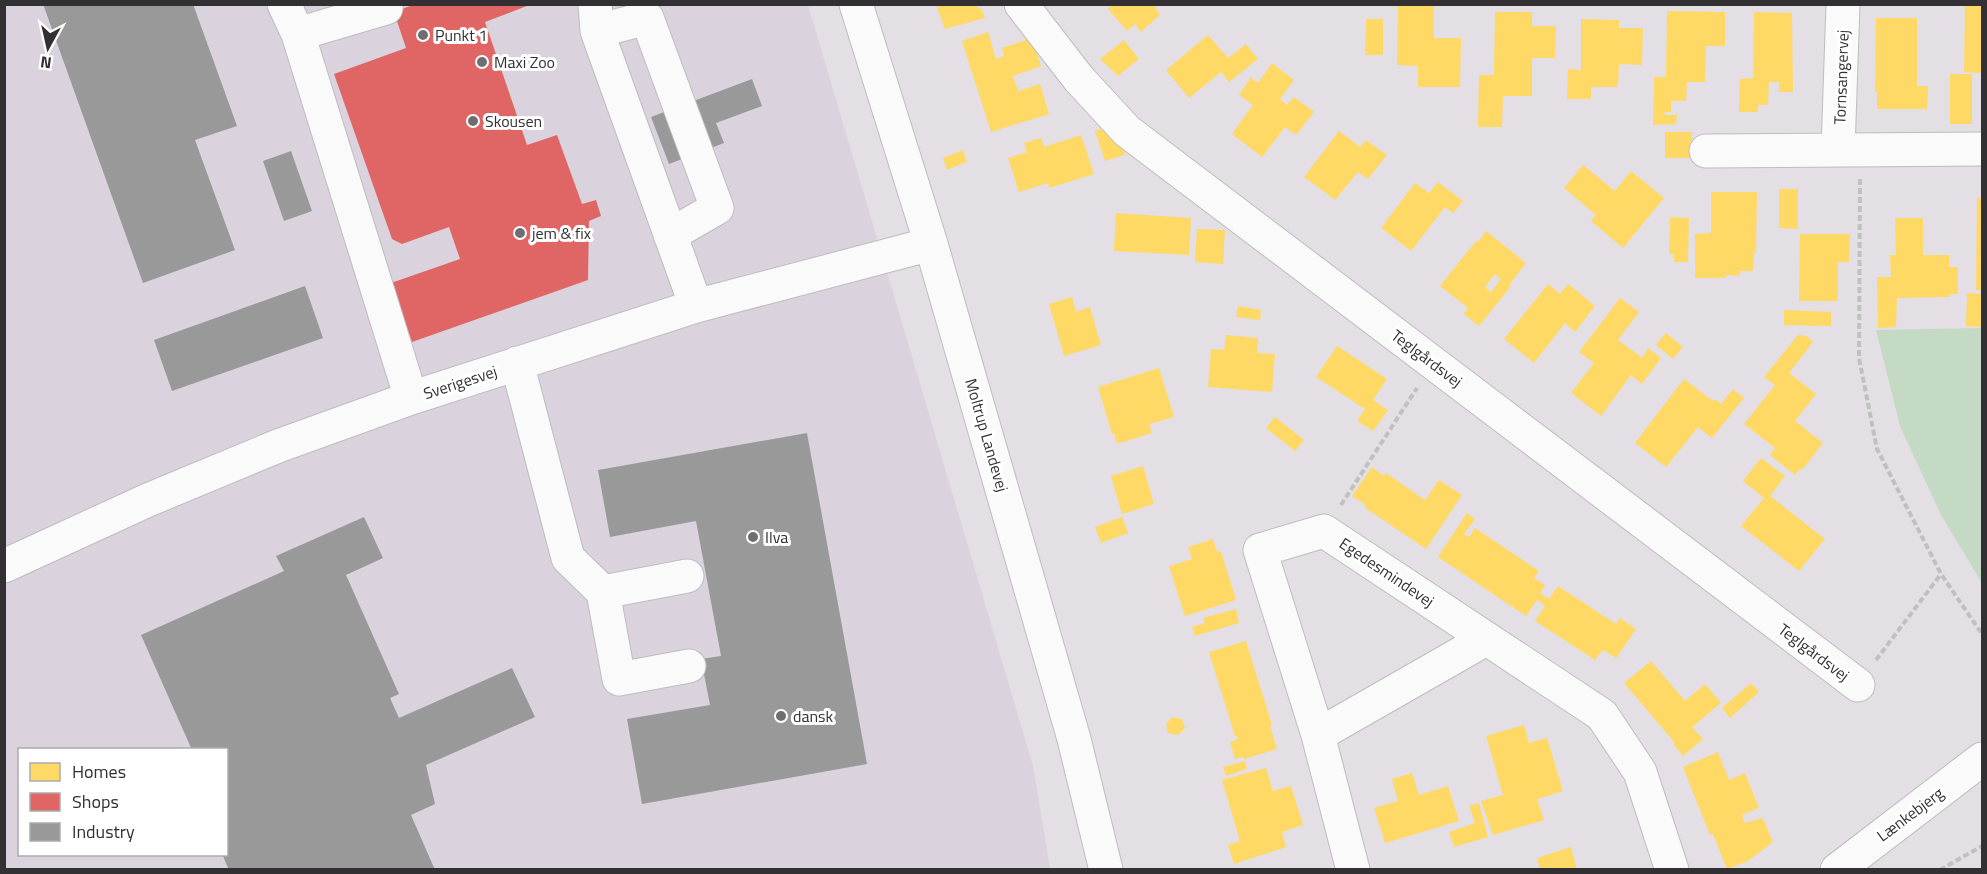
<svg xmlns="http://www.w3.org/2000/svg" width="1987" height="874" font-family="'Titillium Web',sans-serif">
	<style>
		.built { fill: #dad2dc; fill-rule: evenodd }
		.green { fill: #c4dac4 }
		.homes { fill: #ffd966; fill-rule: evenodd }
		.shops { fill: #e06666 }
		.industry { fill: #999 }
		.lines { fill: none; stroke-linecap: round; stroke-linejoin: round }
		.minor-casing { stroke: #bebcbf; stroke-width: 35 }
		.path { stroke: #c0c0c0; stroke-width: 4; stroke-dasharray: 6 3; stroke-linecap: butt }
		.minor { stroke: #fbfafb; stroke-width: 33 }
		.poi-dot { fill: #706d71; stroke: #fff; stroke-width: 2 }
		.labels { text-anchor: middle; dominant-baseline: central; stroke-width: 6; stroke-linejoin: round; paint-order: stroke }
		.poi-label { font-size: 16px; fill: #323033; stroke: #fff; text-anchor: start }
		.street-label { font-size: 16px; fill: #323033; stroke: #fff }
	</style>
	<rect width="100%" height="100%" fill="#e3dfe4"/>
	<path class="built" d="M5 5H808L1033 766 1050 869 5 870ZM20 750H226V854H20Z"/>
	<path class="green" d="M1982 328V583L1941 515 1900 426 1876 330Z"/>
	<path class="homes" d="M1112 4H1158L1155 8 1160 15 1141 32 1135 24 1127 31 1108 9Z
		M1398 4H1434V38H1461L1460 87H1418V66L1397 65Z
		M1965 4H1982V73L1964 72Z
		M936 5H977L978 9 981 8 985 18 945 29Z
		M1667 11 1725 12V46H1706L1705 82H1687L1686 101H1671V112H1664L1665 115H1677L1676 124 1653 125 1654 77H1666Z
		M1495 12H1532V26H1556L1555 58H1532V96H1503L1502 127H1478L1479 75H1494Z
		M1754 12 1792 13 1793 92H1779V82H1769L1768 105H1758V112H1739L1740 79 1753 78Z
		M1876 18H1917V86H1928L1927 109H1877V92H1875Z
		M1366 19H1383V55H1365Z
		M1581 19 1619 20V28H1643L1642 65 1619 64 1618 87H1591V99H1567L1568 69 1581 70Z
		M988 32 996 59 1004 56 1002 48 1032 38 1041 66 1013 76 1018 91 1040 84 1049 114 991 132 962 41Z
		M1208 35 1228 58 1246 44 1258 59 1229 82 1221 72 1189 98 1166 70Z
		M1124 40 1139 59 1118 76 1100 59Z
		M1272 63 1294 80 1280 99 1287 105 1294 97 1314 112 1296 135 1285 127 1262 157 1232 134 1253 105 1239 95 1251 77 1258 83Z
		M1950 74H1972V124H1950Z
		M1113 125 1116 129 1125 155 1105 161 1095 131Z
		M1339 131 1360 147 1366 140 1387 155 1368 179 1358 172 1335 200 1304 177Z
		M1665 132H1692V158H1665Z
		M1081 135 1094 174 1049 188 1048 183 1019 192 1008 158 1027 152 1024 143 1041 138 1044 147Z
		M963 150 967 162 947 170 943 158Z
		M1583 165 1615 191 1631 171 1664 198 1623 248 1591 221 1596 215 1564 188Z
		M1438 182 1463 201 1453 213 1445 207 1411 251 1381 228 1415 183 1429 193Z
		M1779 189H1798V229L1779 228Z
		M1711 192H1757L1756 253H1754L1753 271H1740V276L1726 275V278H1695V234L1711 233Z
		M1977 198H1982V290H1976Z
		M1116 213 1191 218 1189 255 1114 251Z
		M1670 217 1689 218 1688 262H1674V254H1669Z
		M1895 218H1923V255H1949V267H1958V294H1949L1950 297 1897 298 1896 327 1878 328 1877 277H1891L1890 255H1896Z
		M1197 229 1225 230 1223 264 1195 262Z
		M1486 231 1526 263 1509 285 1511 286 1479 326 1464 314 1468 308 1440 286 1476 241 1478 242ZM1495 274 1501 279 1491 292 1485 287Z
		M1800 234H1850L1849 262H1838V301H1799Z
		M1548 284 1560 294 1568 284 1595 306 1575 332 1565 323 1534 363 1504 339Z
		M1967 293 1981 294V327L1966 326Z
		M1072 297 1076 312 1090 307 1101 345 1064 356 1049 304Z
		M1620 298 1639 312 1618 340 1642 358 1648 348 1661 358 1642 384 1631 375 1601 416 1571 393 1594 363 1579 352Z
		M1238 306 1261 310 1260 320 1236 317Z
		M1784 310 1831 312V326L1784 325Z
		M1666 333 1683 347 1673 359 1656 345Z
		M1226 335 1258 338 1257 353 1275 354 1272 392 1208 387 1211 349 1224 350Z
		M1798 335 1807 336 1813 342 1789 373 1816 394 1795 421 1823 443 1802 470 1800 469 1795 475 1770 455 1775 448 1744 424 1775 385 1764 377Z
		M1337 346 1387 379 1373 400 1388 410 1373 431 1357 421 1365 409 1316 377Z
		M1159 368 1174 417 1149 424 1152 433 1117 444 1114 433 1112 434 1098 387Z
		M1684 379 1713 401 1715 399 1721 404 1733 389 1744 398 1712 438 1698 427 1666 467 1635 443Z
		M1275 417 1304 440 1295 451 1266 428Z
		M1761 458 1785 476 1770 496 1825 539 1799 571 1741 526 1764 498 1743 481Z
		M1143 466 1154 504 1122 514 1111 476Z
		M1372 467 1384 476 1386 473 1425 500 1439 480 1462 495 1426 549 1364 507 1366 505 1352 496Z
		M1467 513 1475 519 1464 534 1469 537 1475 528 1539 571 1534 578 1545 585 1540 593 1549 599 1558 586 1616 624 1620 618 1636 629 1616 658 1603 650 1595 660 1535 621 1545 606 1537 600 1526 616 1438 557Z
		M1122 517 1128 533 1101 543 1095 527Z
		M1213 539 1217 552 1221 551 1236 600 1185 616 1169 566 1192 559 1188 547Z
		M1236 609 1239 623 1195 636 1192 627 1205 623 1203 618Z
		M1246 641 1272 725 1270 726 1277 749 1244 759 1243 757 1235 759 1230 742 1238 739 1237 736H1235L1209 652Z
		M1651 661 1685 701 1705 684 1721 703 1692 727 1703 739 1683 756 1673 744 1675 743 1624 683Z
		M1751 683 1759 692 1730 718 1722 708Z
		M1172 717 1182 719 1185 728 1178 735 1168 733 1166 724Z
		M1524 725 1529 743 1547 738 1563 791 1537 799 1544 820 1493 835 1481 801 1503 795 1486 736Z
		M1718 752 1729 780 1745 773 1759 808 1742 815 1745 823 1763 818 1773 842 1748 861 1727 869 1713 834 1710 835 1683 767Z
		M1245 761 1247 769 1226 776 1223 767Z
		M1266 768 1273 791 1291 786 1303 825 1282 832 1286 847 1234 864 1228 845 1240 841 1222 780Z
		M1412 773 1419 795 1448 786 1459 821 1385 843 1374 808 1398 801 1392 779Z
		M1479 803 1488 837 1454 847 1449 832 1475 823 1469 806Z
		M1571 847 1577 870H1540L1537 858Z"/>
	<path class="shops" d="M410 4H532L485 22 527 145 557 135 582 204 596 200 601 216 589 221 588 280 412 342 391 283 460 259 449 227 402 244 392 239 334 74 406 48 394 12 410 6Z"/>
	<path class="industry" d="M43 4H193L237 126 195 140 235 250 143 283Z
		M752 79 762 106 716 123 724 143 669 164 651 117Z
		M291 151 312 211 284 221 263 161Z
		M305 286 323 338 172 391 154 340Z
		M807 433 867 764 642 804 627 719 710 705 701 659 721 656 696 521 610 537 598 470Z
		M364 517 383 558 346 575 399 694 390 698 399 718 512 668 535 717 426 765 435 804 411 815 435 870H229L222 854H226V750H192L141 635 284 571 276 556Z"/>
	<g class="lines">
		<g class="minor-casing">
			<path id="minor" d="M284 4 298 34
				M595 4 597 31 696 306
				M856 4 931 244 1074 739 1106 870
				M1021 4 1079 79 1127 131 1858 685
				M386 8 298 34 411 398
				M597 31 647 18 717 208 670 235
				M1838 150 1843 4
				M1706 151 1982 149
				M517 363 568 558 603 592 687 576
				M4 566 148 500 278 446 411 398 696 306 931 244
				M603 592 619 679 689 666
				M1318 735 1486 639
				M1353 870 1318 735 1260 550 1324 531 1602 715 1640 772 1672 870
				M1837 870 1982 759"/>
		</g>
		<path class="path" d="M1860 179 1859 358 1877 449 1941 574 1982 634
			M1341 505 1417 388
			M1876 660 1941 574
			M1940 870 1982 846"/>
		<use href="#minor" class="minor"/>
	</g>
	<g class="poi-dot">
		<circle cx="423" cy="35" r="6"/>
		<circle cx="482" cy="62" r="6"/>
		<circle cx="473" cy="121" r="6"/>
		<circle cx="520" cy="233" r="6"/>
		<circle cx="753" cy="537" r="6"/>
		<circle cx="781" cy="716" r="6"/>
	</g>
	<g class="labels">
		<g class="poi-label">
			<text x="435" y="35">Punkt 1</text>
			<text x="494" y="62">Maxi Zoo</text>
			<text x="485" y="121">Skousen</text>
			<text x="532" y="233">jem &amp; fix</text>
			<text x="765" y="537">Ilva</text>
			<text x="793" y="716">dansk</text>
		</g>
		<g class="street-label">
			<text transform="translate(1841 77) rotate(-88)">Tornsangervej</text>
			<text transform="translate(1427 358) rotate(37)">Teglgårdsvej</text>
			<text transform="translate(460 382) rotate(-18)">Sverigesvej</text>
			<text transform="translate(987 435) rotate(74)">Moltrup Landevej</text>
			<text transform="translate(1387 572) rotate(34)">Egedesmindevej</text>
			<text transform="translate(1814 652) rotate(37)">Teglgårdsvej</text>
			<text transform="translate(1910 814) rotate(-37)">Lænkebjerg</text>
		</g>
	</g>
	<rect width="1987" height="874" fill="none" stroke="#323033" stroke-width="12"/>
	<rect x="18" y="748" width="210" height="108" fill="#ffffff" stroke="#adacad" stroke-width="1.5"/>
	<rect x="30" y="763" width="30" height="18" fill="#ffd966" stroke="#adacad" stroke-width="1.5"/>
	<text x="72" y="778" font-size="18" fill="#323033">Homes</text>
	<rect x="30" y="793" width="30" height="18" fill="#e06666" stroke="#adacad" stroke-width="1.5"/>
	<text x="72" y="808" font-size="18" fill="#323033">Shops</text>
	<rect x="30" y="823" width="30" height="18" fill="#999999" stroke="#adacad" stroke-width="1.5"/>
	<text x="72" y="838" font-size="18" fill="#323033">Industry</text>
	<g transform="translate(48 48) rotate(188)" stroke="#ffffff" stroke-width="4.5" paint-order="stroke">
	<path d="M0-4.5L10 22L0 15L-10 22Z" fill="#323033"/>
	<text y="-9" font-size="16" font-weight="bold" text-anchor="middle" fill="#323033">N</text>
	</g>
</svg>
